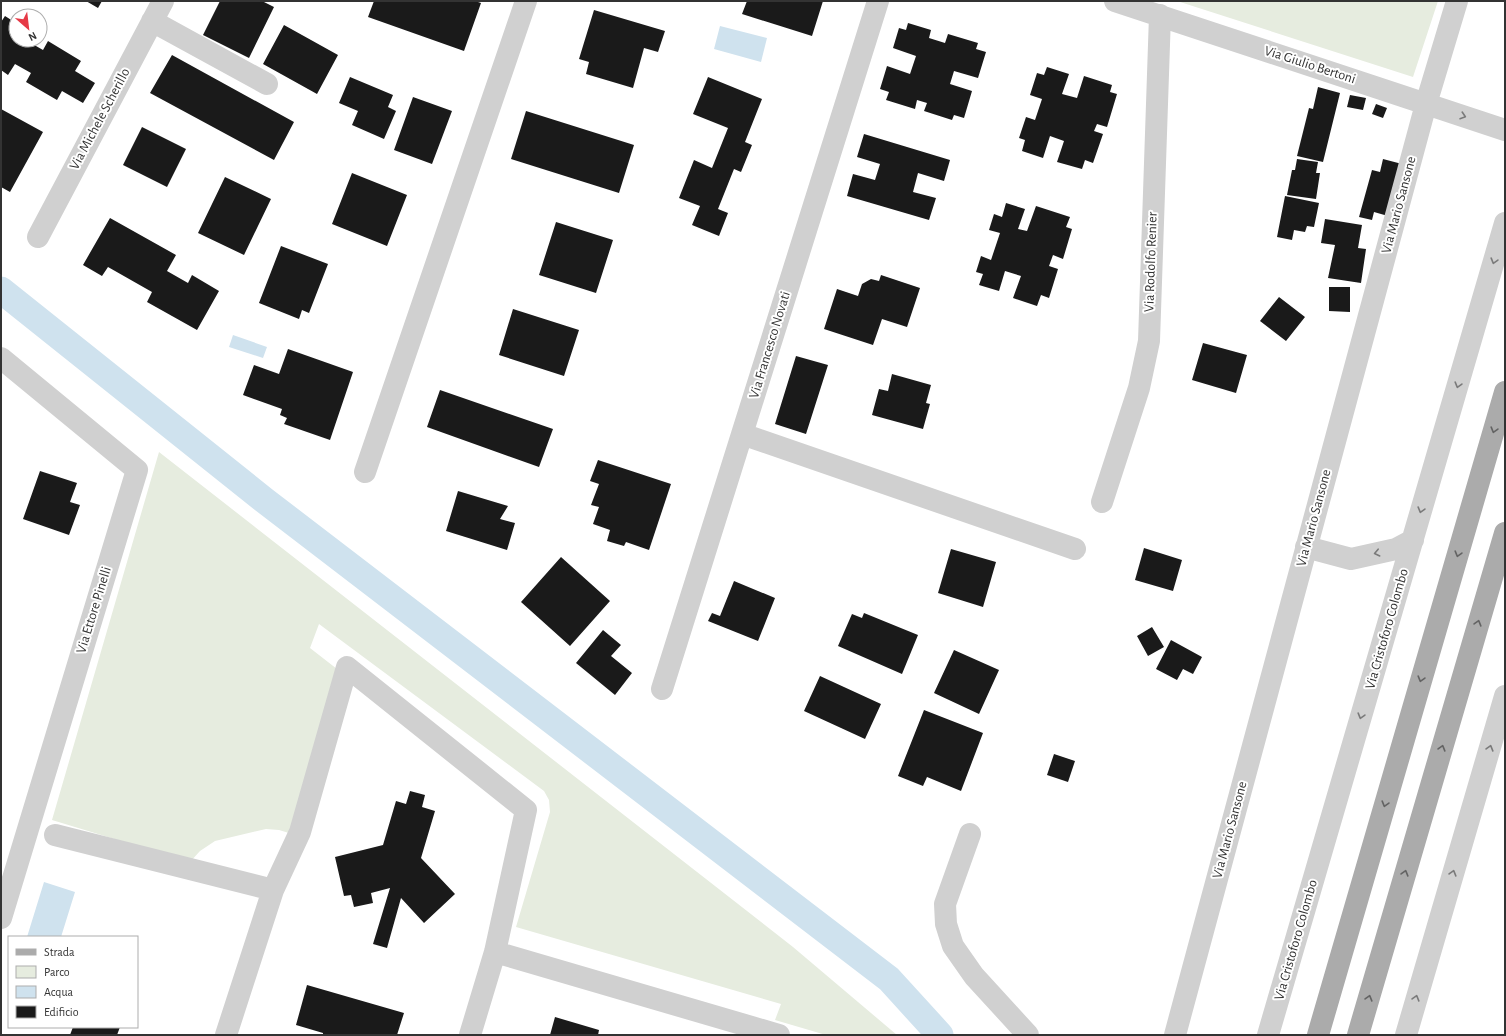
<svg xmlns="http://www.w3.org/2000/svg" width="1506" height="1036" font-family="'Alegreya Sans',sans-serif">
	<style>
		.green { fill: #e6ecdf }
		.water { fill: #cfe2ee }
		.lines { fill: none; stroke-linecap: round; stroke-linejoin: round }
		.canal { stroke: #cfe2ee; stroke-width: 27 }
		.building { fill: #1a1a1a }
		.minor { stroke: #d0d0d0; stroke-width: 22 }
		.major { stroke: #ababab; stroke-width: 22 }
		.oneway { stroke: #7a7a7a }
		.oneway2 { stroke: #636363 }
		.labels { text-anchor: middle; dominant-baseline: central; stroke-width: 4; stroke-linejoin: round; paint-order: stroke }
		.street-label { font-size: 14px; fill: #333; stroke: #fff }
	</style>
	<rect width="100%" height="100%" fill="#fff"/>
	<path class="green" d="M1177 1H1438L1413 77Z
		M159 452 793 947 897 1035H826L775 1020 781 1004 516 927 550 812 549 800 544 791 319 624 310 648 337 669 289 833 279 830 266 829 215 841 200 851 190 862 52 820Z"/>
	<path class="water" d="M720 26 767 38 761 62 714 49Z
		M233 335 267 347 263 358 229 347Z
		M44 882 75 892 61 937H27Z"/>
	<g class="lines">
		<path class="canal" d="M1 290 264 500 889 979 940 1035"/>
	</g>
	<path class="building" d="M86 1H102L98 8Z
		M220 1H262L274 7 249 58 203 35Z
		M374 1H475L481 3 464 51 368 17Z
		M747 1H823L812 36 742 14Z
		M594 10 665 31 658 52 644 48 633 88 586 74 589 62 579 59Z
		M5 16 16 23V40H30L29 42 43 50 48 41 81 61 75 71 95 83 83 103 62 91 57 100 26 82 31 73 15 64 8 75 1 70V22Z
		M908 23 931 30 929 38 945 43 948 34 978 43 976 49 986 52 978 78 954 71 950 84 972 91 964 118 954 115 952 120 924 111 927 103 917 100 915 109 886 100 889 92 880 89 887 66 910 74 916 56 893 48 899 28 906 30Z
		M284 25 338 55 317 94 263 64Z
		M172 55 294 122 274 160 150 93Z
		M1047 67 1069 74 1062 94 1077 98 1084 76 1112 85 1110 92 1117 94 1107 127 1097 124 1094 131 1103 134 1093 163 1085 160 1082 169 1057 162 1064 141 1050 136 1043 158 1022 151 1025 140 1019 138 1026 117 1035 120 1042 99 1030 95 1037 73 1044 75Z
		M350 77 393 95 388 107 396 111 384 139 352 125 358 111 339 103Z
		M708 77 762 99 745 142 752 145 741 172 734 169 718 209 728 213 719 236 692 225 700 206 679 198 694 160 712 168 728 128 693 114Z
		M1318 87 1340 93 1323 162 1297 156 1309 108 1313 109Z
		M1350 95 1366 98 1363 110 1347 107Z
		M413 97 452 111 432 164 394 150Z
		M1376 104 1387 108 1383 118 1372 114Z
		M1 109 43 132 10 192 1 187Z
		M526 111 634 145 619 193 511 159Z
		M142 127 186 149 167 187 123 165Z
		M864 134 950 160 944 181 918 173 913 192 936 198 929 220 847 196 853 174 875 180 880 164 857 157Z
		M1297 159 1318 162 1316 173H1320L1316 199 1287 195 1292 170H1295Z
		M1383 159 1402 164 1388 216 1374 212 1372 220 1359 217 1372 170 1380 172Z
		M352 173 407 195 387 246 332 224Z
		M225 177 271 199 244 255 198 233Z
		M1285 196 1319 203 1314 227 1307 226 1305 232 1294 230 1292 240 1277 237Z
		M1006 203 1025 209 1018 229 1027 231 1036 206 1070 217 1066 227 1072 229 1063 259 1053 255 1049 266 1058 269 1049 298 1041 295 1037 306 1013 298 1021 276 1005 271 999 291 979 285 983 274 976 272 981 256 991 260 1000 233 989 230 994 214 1002 217Z
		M110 218 176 255 167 271 188 283 192 275 219 291 197 330 147 302 152 292 108 267 102 276 83 265Z
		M1325 219 1362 225 1358 248 1366 249 1361 283 1328 278 1335 245 1321 243Z
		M556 222 613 240 596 293 539 275Z
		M281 246 328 264 309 313 302 310 299 319 259 303Z
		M881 275 920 288 907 327 882 319 873 345 824 329 837 289 858 296 862 284 871 279 879 281Z
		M1329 287H1350V312L1329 311Z
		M1279 297 1305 317 1286 341 1260 321Z
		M513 309 579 330 564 376 499 355Z
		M1203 343 1247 355 1236 393 1192 380Z
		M288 349 353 372 330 440 284 424 287 418 280 415 282 409 243 395 254 365 279 374Z
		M796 356 828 365 806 434 775 424Z
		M892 374 931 385 926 403 930 404 923 429 872 415 879 389 888 391Z
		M440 390 553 429 539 467 427 427Z
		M598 460 671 484 649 550 626 542 624 546 607 541 610 530 593 524 599 507 591 505 599 484 590 481Z
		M40 471 77 483 70 502 80 505 69 535 23 519Z
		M458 491 508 506 500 519 515 523 507 550 446 531Z
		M1144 548 1182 560 1173 591 1135 580Z
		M951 549 996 562 983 607 938 593Z
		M561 557 610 601 570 646 521 602Z
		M734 581 775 598 758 641 708 621 712 613 720 616Z
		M864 613 918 635 902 674 838 646 852 614 862 618Z
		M1152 627 1164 647 1148 656 1137 636Z
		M603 630 621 645 611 656 632 673 615 695 576 663Z
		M1171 640 1202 657 1193 674 1183 669 1177 680 1156 669Z
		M954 650 999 670 979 714 934 693Z
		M820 676 881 704 865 739 804 711Z
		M924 710 983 733 961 791 927 777 923 786 898 776Z
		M1054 754 1075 761 1068 782 1047 775Z
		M410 791 425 795 422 807 435 811 421 858 455 894 424 923 401 898 387 948 373 944 390 888 371 893 373 903 354 907 351 895 344 896 335 857 383 845 396 801 406 804Z
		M307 985 404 1013 397 1035H323V1033L296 1025Z
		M555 1017 599 1030 598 1035H550Z
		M73 1027H120L117 1035H70Z"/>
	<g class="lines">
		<path class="minor" d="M1115 1 1505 130
			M152 21 267 84
			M38 237 163 1
			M1 358 137 470 1 918
			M742 434 1075 549
			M365 472 526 1
			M1102 502 1139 388 1149 341 1160 15
			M1306 547 1351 559 1396 549 1413 540
			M662 689 878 1
			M970 834 945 904 946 924 953 946 974 976 1028 1035
			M55 835 273 890 300 832 347 667 526 810 495 952 470 1035
			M495 952 779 1035
			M226 1035 273 890
			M1175 1035 1426 104 1457 1
			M1268 1035 1505 223
			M1406 1035 1505 696"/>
		<path class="major" d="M1318 1035 1505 392
			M1358 1035 1505 533"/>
	</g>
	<defs><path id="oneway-chevron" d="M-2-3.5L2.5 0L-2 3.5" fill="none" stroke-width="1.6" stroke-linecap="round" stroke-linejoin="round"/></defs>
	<g class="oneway">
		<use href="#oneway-chevron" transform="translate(1463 116) rotate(18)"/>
		<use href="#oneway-chevron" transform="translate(1494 261) rotate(106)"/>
		<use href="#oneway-chevron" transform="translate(1458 385) rotate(106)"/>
		<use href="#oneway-chevron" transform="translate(1421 510) rotate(106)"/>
		<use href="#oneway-chevron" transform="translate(1377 553) rotate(167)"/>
		<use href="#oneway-chevron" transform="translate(1361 716) rotate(106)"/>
		<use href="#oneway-chevron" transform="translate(1490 748) rotate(-74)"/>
		<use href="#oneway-chevron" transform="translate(1453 873) rotate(-74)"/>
		<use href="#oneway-chevron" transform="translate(1416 998) rotate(-74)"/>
	</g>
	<g class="oneway2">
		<use href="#oneway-chevron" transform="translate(1494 430) rotate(106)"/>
		<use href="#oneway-chevron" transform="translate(1458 554) rotate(106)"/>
		<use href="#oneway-chevron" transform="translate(1478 623) rotate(-74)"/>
		<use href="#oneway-chevron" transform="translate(1421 679) rotate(106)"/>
		<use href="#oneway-chevron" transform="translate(1442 748) rotate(-74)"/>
		<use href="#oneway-chevron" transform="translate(1385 804) rotate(106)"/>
		<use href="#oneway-chevron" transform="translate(1405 873) rotate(-74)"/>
		<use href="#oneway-chevron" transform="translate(1369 998) rotate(-74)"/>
	</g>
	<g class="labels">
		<g class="street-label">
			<text transform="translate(1310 65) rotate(18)">Via Giulio Bertoni</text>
			<text transform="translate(100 119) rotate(-62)">Via Michele Scherillo</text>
			<text transform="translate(1399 205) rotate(-75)">Via Mario Sansone</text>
			<text transform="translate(1151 262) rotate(-88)">Via Rodolfo Renier</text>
			<text transform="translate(770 345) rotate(-73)">Via Francesco Novati</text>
			<text transform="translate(1314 518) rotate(-75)">Via Mario Sansone</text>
			<text transform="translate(94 610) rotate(-73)">Via Ettore Pinelli</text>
			<text transform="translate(1387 629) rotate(-74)">Via Cristoforo Colombo</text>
			<text transform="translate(1230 830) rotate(-75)">Via Mario Sansone</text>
			<text transform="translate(1296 940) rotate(-74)">Via Cristoforo Colombo</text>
		</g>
	</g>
	<rect width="1506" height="1036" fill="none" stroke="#333333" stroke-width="4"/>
	<rect x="8" y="936" width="130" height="92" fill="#ffffff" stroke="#adadad"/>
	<rect x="16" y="949" width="20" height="6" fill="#ababab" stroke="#adadad"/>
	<text x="44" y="956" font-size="12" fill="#333333">Strada</text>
	<rect x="16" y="966" width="20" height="12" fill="#e6ecdf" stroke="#adadad"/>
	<text x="44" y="976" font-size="12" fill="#333333">Parco</text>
	<rect x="16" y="986" width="20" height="12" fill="#cfe2ee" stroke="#adadad"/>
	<text x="44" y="996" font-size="12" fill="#333333">Acqua</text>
	<rect x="16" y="1006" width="20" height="12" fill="#1a1a1a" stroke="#adadad"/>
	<text x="44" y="1016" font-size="12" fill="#333333">Edificio</text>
	<g transform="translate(28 28) rotate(152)"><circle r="19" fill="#ffffff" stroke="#adadad"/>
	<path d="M0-3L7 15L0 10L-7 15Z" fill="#e63946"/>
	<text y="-6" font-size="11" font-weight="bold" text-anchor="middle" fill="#333333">N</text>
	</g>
</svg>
